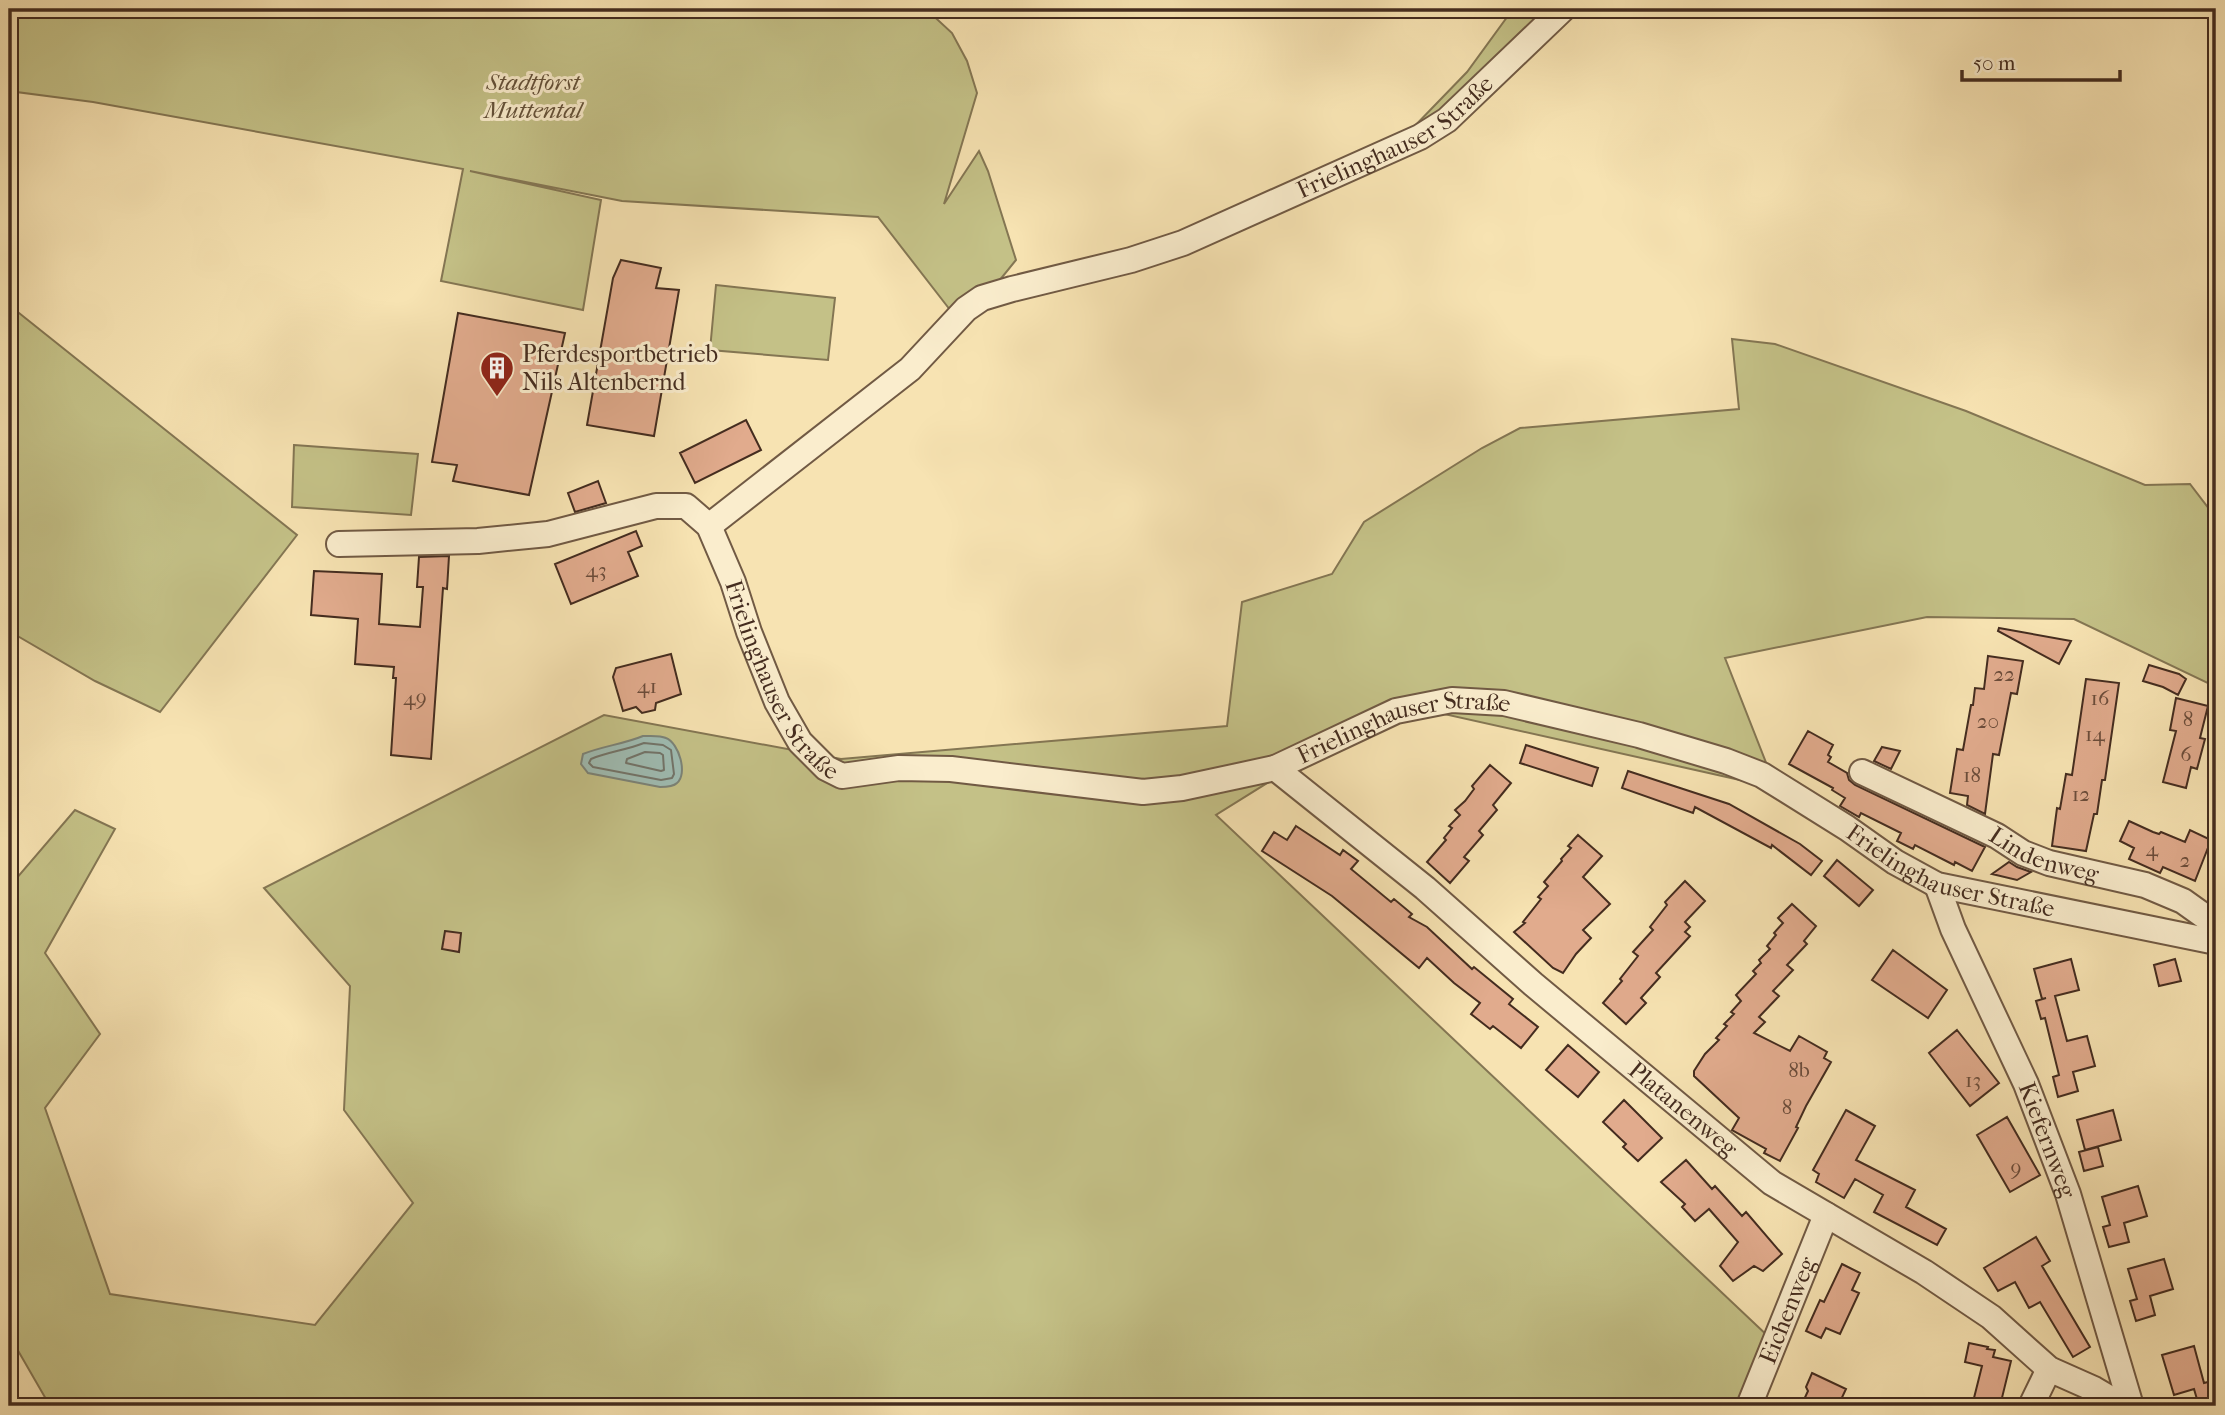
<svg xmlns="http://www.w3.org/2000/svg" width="2225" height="1415" font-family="'IM FELL French Canon',serif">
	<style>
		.green { fill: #c4c187; stroke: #847653; stroke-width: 2 }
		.water { fill: #9fbdb4; stroke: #7b8378; stroke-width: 2 }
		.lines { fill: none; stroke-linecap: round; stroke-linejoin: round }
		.shore { stroke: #72746a; stroke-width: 2 }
		.building { fill: #e1ab8d; stroke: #442c1f; stroke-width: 2 }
		.minor-casing { stroke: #715a44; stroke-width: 28 }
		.minor { stroke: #faedcd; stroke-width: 24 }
		.labels { text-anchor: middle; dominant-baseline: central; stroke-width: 6; stroke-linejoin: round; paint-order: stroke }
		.number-label { font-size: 21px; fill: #6b4c3a }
		.park-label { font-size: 24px; font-style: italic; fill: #645139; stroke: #faedcd }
		.street-label { font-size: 24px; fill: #442c1f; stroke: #faedcd }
		.poi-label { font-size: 24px; fill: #442c1f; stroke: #faedcd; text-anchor: start }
	</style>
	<rect width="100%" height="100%" fill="#f7e3b2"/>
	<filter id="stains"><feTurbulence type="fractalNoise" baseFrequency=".00286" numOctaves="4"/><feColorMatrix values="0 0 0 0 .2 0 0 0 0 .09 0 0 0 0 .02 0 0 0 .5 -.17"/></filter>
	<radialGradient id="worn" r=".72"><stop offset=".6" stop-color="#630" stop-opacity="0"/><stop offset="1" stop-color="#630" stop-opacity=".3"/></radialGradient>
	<path class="green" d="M9 9H926L952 33 967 61 977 93 944 204 979 151 988 171 1016 260 995 286 954 315 878 217 622 201 470 171 601 200 583 310 441 281 463 169 93 102 9 91Z
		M1513 9H1552L1453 104 1407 134 1467 72Z
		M716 285 835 298 828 360 710 350Z
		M9 305 297 535 160 712 95 681 9 631Z
		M1732 339 1775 344 1966 411 2145 485 2190 484 2216 518V687L2074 619 1927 617 1725 658 1776 788 1395 703 1216 815 1771 1339 1743 1406H50L9 1335V887L75 810 115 829 45 953 100 1034 45 1108 110 1294 315 1325 413 1203 344 1110 350 986 264 888 604 715 841 759 1227 726 1242 602 1332 574 1364 522 1482 448 1520 428 1739 409Z
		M294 445 418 454 411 515 292 507Z"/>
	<path class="water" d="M643 736C650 736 660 735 666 738 679 743 688 774 677 783 673 787 666 787 660 787L588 773 581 764 583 754C603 746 624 744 643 736Z"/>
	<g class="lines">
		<path class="shore" d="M644 743 663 745 671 750 674 774 672 778 661 780 593 767 589 763 591 759C608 752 626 750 644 743Z
			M645 752 660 753 663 755 664 770 661 771 626 763 627 759Z"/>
	</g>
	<path class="building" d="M621 260 661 268 656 288 679 290 654 436 587 425 613 278Z
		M458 313 565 333 529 495 453 481 457 465 432 462Z
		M746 420 761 450 695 483 680 453Z
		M598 481 606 503 575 512 568 493Z
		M636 531 642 546 628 552 638 576 571 604 555 564Z
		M449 556 447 589 443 588 431 759 391 755 396 678H393L394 667 355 664 358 619 311 615 314 571 382 574 379 624 420 627 423 587H417L419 557Z
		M1999 628 2071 641 2059 664 1998 631Z
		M671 654 681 694 656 703 655 710 642 713 636 707 623 711 613 677 616 668Z
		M1988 656 2023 661 2017 694 2011 693 1999 755 1993 754 1985 814 1967 805 1968 796 1950 793 1957 749 1963 750 1971 705H1973L1975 688 1984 689Z
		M2149 665 2179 674 2186 679 2178 695 2163 687 2143 681Z
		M2086 679 2119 683 2105 780H2102L2097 814H2094L2086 851 2052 846 2057 808 2060 809 2066 774 2072 775Z
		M2176 698 2208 706 2200 738 2205 739 2197 769 2191 767 2186 788 2163 782 2176 731 2170 730Z
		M1808 731 1833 745 1828 755 1831 757 1828 762 1847 773 1849 780 1855 785 1985 847 1972 871 1955 862 1954 865 1915 845 1913 849 1897 841 1901 833 1861 813 1859 817 1840 806 1845 798 1832 790 1833 788 1789 764Z
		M1526 745 1598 768 1592 786 1520 763Z
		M1882 747 1900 751 1891 769 1874 761Z
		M1490 765 1511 783 1493 805 1497 810 1479 831 1483 835 1464 857 1469 861 1450 883 1427 862 1446 840 1444 838 1452 828 1449 826 1460 815 1455 810 1465 801 1474 789 1472 786Z
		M1628 771 1729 804 1800 844 1822 861 1811 875 1772 845 1771 848 1695 807 1693 813 1622 788Z
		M2129 821 2153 832 2159 834 2161 832 2185 842 2190 830 2211 840 2195 881 2163 867 2160 873 2129 859 2134 848 2120 841Z
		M1296 826 1340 855 1343 850 1358 861 1351 869 1391 902 1394 899 1412 914 1409 917 1427 927 1472 969 1474 967 1513 999 1509 1004 1538 1027 1521 1048 1493 1026 1490 1029 1471 1014 1480 1003 1454 983 1427 958 1419 968 1332 896 1262 851 1274 832 1287 840Z
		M1578 835 1602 856 1583 877 1610 904 1583 930 1591 938 1576 954 1563 973 1553 968 1514 932 1525 923 1523 922 1541 899 1538 897 1548 886 1544 882 1562 861 1561 859 1571 848 1568 846Z
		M1837 860 1873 890 1859 906 1824 876Z
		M2009 862 2017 867 2031 872 2017 880 1992 874Z
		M1685 881 1705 901 1685 922 1690 927 1685 932 1690 936 1656 973 1660 977 1641 998 1646 1003 1626 1024 1603 1003 1622 981 1620 979 1638 956 1633 952 1653 930 1650 927 1667 905 1665 902Z
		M1792 904 1816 926 1804 941 1807 944 1787 965 1793 970 1773 991 1779 996 1759 1017 1765 1022 1754 1033 1790 1051 1799 1036 1827 1052 1824 1058 1831 1062 1806 1106 1796 1127 1798 1128 1780 1161 1764 1153 1766 1149 1732 1130 1739 1118 1694 1076V1071L1705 1054 1719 1040 1716 1038 1727 1026 1724 1024 1734 1014 1731 1012 1741 1001 1736 995 1756 974 1753 971 1761 963 1759 960 1770 949 1767 946 1776 935 1774 933 1783 923 1778 918Z
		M445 931 461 933 459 952 442 949Z
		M1893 950 1947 990 1928 1018 1872 980Z
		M2071 959 2079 990 2055 996 2067 1041 2087 1036 2095 1066 2073 1072 2078 1091 2058 1097 2053 1077 2059 1075 2045 1018 2041 1019 2036 1001 2046 998 2042 999 2034 969Z
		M2175 959 2181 981 2159 986 2154 965Z
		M1957 1030 1999 1083 1970 1106 1929 1053Z
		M1568 1045 1599 1072 1578 1097 1546 1070Z
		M1624 1100 1662 1138 1638 1161 1623 1147 1626 1144 1603 1122Z
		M1846 1110 1875 1126 1856 1160 1915 1190 1906 1207 1946 1229 1937 1245 1874 1212 1883 1195 1855 1179 1844 1198 1816 1182 1819 1174 1813 1170Z
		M2113 1110 2121 1140 2085 1150 2077 1120Z
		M2007 1117 2040 1175 2010 1192 1977 1135Z
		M2098 1147 2103 1166 2084 1171 2079 1152Z
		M1686 1160 1712 1189 1715 1186 1742 1216 1746 1212 1782 1254 1763 1271 1754 1266 1733 1281 1720 1266 1738 1242 1709 1209 1695 1221 1682 1207 1685 1204 1661 1182Z
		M2138 1186 2147 1216 2124 1223 2129 1242 2109 1247 2103 1227 2110 1225 2102 1197Z
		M2036 1237 2050 1261 2042 1266 2090 1347 2073 1357 2040 1302 2029 1308 2015 1282 1998 1291 1984 1268Z
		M2164 1259 2173 1289 2150 1296 2155 1315 2136 1321 2130 1301 2137 1299 2128 1269Z
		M1842 1264 1860 1273 1852 1290 1859 1293 1840 1334 1826 1328 1821 1338 1806 1331 1820 1300 1824 1302Z
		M1969 1343 1988 1347 1987 1349 1995 1350 1993 1357 2011 1361 2000 1406 1973 1402 1982 1366 1965 1362Z
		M2194 1346 2204 1383 2212 1381 2216 1395V1406H2199L2194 1389 2174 1395 2162 1355Z
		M1812 1373 1846 1389 1838 1406H1801L1808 1391 1806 1387Z"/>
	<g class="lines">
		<g class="minor-casing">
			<g id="minor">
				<path id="s1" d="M709 526 910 369 966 309 982 298 1012 289 1131 260 1183 243 1420 137 1447 120 1563 9"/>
				<path id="s2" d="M339 544 478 541 548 534 656 506H686L709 526 733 582 749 632 777 702 800 742 826 768 842 776 899 768 951 769 1143 792 1182 788 1275 768 1396 711 1452 700 1504 703 1639 735 1726 761 1762 775 1847 828 1895 862 1937 885 2216 942"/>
				<path id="s3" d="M1275 768 1425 888 1533 984 1772 1183 1924 1272 1991 1317 2049 1369 2094 1389 2123 1406"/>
				<path id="s4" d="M1862 772 1997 836 2023 853 2049 863 2145 885 2183 901 2211 921 2210 940"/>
				<path id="s5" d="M1937 885 1953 929 2026 1084 2068 1194 2131 1406"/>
				<path id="s6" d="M1749 1406 1826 1215"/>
				<path d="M2031 1406 2049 1369"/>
			</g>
		</g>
		<use href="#minor" class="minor"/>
	</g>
	<defs>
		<g id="building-pin" transform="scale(1.75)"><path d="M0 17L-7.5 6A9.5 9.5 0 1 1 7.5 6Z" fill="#8f2418" stroke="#faedcd"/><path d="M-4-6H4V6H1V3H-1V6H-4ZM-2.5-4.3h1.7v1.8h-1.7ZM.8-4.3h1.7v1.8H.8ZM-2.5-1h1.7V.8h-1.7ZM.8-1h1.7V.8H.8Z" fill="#fff"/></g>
	</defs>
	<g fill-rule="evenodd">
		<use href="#building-pin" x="497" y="368"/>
	</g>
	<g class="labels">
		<g class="number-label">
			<text x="596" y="570">43</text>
			<text x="2004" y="674">22</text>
			<text x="647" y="686">41</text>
			<text x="415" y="698">49</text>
			<text x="2100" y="698">16</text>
			<text x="2188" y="719">8</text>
			<text x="1988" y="721">20</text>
			<text x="2095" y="734">14</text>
			<text x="2186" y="754">6</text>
			<text x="1972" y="775">18</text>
			<text x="2081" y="794">12</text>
			<text x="2152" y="849">4</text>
			<text x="2185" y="860">2</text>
			<text x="1799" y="1070">8b</text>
			<text x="1973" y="1080">13</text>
			<text x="1787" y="1107">8</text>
			<text x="2016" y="1168">9</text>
		</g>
		<g class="park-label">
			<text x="533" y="82">Stadtforst<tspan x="533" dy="28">Muttental</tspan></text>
		</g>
		<g class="street-label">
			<text stroke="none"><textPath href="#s1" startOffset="803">Frielinghauser Straße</textPath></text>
			<text stroke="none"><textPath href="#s2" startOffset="553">Frielinghauser Straße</textPath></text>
			<text stroke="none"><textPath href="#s2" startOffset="1246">Frielinghauser Straße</textPath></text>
			<text stroke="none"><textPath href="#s4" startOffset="201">Lindenweg</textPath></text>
			<text stroke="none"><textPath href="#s2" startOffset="1834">Frielinghauser Straße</textPath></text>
			<text stroke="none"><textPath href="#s3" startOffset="532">Platanenweg</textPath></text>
			<text stroke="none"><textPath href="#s5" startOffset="278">Kiefernweg</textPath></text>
			<text stroke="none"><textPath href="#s6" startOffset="103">Eichenweg</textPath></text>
		</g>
		<g class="poi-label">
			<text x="522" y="354">Pferdesportbetrieb<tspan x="522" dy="28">Nils Altenbernd</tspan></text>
		</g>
	</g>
	<rect width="2225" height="1415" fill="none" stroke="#f7e3b2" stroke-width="35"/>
	<rect x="10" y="10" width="2204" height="1394" fill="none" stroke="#442c1f" stroke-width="3.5"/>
	<rect x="18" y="18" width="2190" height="1380" fill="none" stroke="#442c1f" stroke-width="2"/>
	<path d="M1962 70v10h158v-10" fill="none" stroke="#442c1f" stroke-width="3.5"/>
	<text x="1973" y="70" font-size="21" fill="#442c1f" stroke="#faedcd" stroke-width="5" paint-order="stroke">50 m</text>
	<rect width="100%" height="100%" filter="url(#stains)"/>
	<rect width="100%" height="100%" fill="url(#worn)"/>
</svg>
